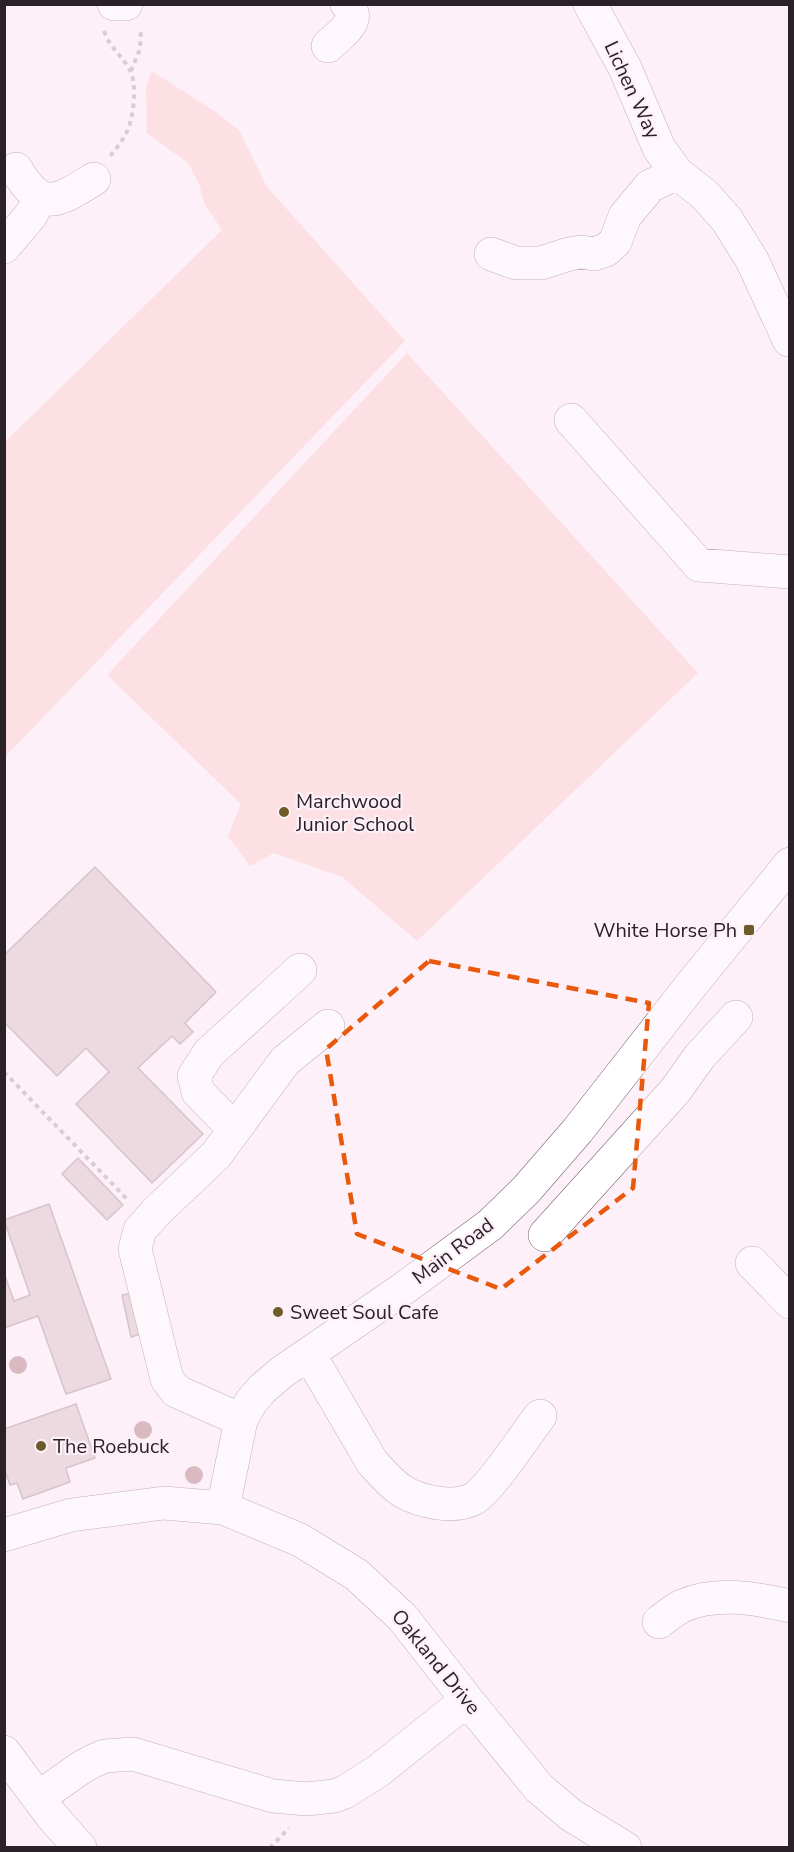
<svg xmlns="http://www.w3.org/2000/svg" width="794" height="1852" font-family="'Nunito Sans',sans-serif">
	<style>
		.green { fill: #fbcdc9 }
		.building { fill: #d7bec4; stroke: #a68e94; stroke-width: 1.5 }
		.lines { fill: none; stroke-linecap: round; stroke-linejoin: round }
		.minor-casing { stroke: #776470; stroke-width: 34 }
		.path { stroke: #ada2a8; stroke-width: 4; stroke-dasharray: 4.5 4.5; stroke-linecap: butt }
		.minor { stroke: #fff; stroke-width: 33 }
		.tree { fill: #af797e }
		.marked { fill: none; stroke: #e8590c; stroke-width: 4.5; stroke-dasharray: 12 8; stroke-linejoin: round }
		.poi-dot { fill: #6d5b29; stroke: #fdf0f8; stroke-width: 2 }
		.labels { text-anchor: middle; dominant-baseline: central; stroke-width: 4.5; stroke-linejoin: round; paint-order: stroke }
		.street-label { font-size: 20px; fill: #2a2227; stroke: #fdf0f8 }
		.poi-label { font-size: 20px; fill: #2a2227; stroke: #fdf0f8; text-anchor: start }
	</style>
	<rect width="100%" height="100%" fill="#fdf0f8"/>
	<path class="green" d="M152 71 217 113 239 130 267 187 405 341 5 757V442L222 230 205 205 199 184 188 163 147 133 146 87Z
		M407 353 698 673 417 941 342 877 274 853 250 866 228 836 241 804 107 675Z"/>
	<path class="building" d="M95 867 216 992 185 1023 193 1032 180 1044 172 1036 138 1068 203 1134 152 1183 76 1104 109 1072 86 1048 57 1076 4 1022V955Z
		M78 1158 123 1205 107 1220 62 1174Z
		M49 1204 111 1379 66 1394 38 1316 4 1328V1273L14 1301 30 1295 4 1220Z
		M132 1293 141 1334 131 1337 122 1295Z
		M76 1404 95 1458 66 1468 70 1482 23 1499 17 1483 10 1485 4 1468V1429Z"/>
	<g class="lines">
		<g class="minor-casing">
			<path id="minor" d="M114 4H126
				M590 4 625 68 659 148 677 173 705 195 727 220 752 260 789 340
				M328 46C340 34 363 21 347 4
				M16 169C42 213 57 202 94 179
				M4 247 31 215 40 198
				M491 254 516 263H541L569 254 581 252 594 254 606 250 615 242 625 216 650 186 677 173
				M571 420 699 565 790 572
				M234 1129 198 1092 194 1076 209 1053 300 970
				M545 1235 675 1091 700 1056 736 1017
				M752 1263 790 1302
				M309 1354 372 1462C381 1472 390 1483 402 1491 420 1502 454 1509 473 1499 490 1490 526 1434 540 1416
				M241 1420 176 1391 167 1379 135 1249 140 1230 157 1211 216 1155 285 1061 328 1026
				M223 1508 241 1420 251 1402 262 1389 282 1372 403 1289 490 1225 526 1190 578 1130 692 984 790 864
				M4 1535 71 1515 164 1503 223 1508 300 1540 357 1575 403 1618 467 1700 539 1788 571 1815 625 1848
				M659 1622C666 1617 674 1610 682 1606 716 1591 755 1598 790 1606
				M4 1752 51 1815 80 1848
				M38 1798 82 1767 93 1761 105 1756 133 1754 273 1796 307 1799 334 1796 345 1792 378 1771 467 1700"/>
		</g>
		<path class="path" d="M104 31C110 48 122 56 130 70 137 83 134 115 128 129 124 139 117 148 110 156
			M131 71 140 49 141 29
			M4 1072 127 1199
			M270 1848 289 1828"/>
		<use href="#minor" class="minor"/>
	</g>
	<g class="tree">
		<circle cx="18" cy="1365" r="9"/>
		<circle cx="143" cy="1430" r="9"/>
		<circle cx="194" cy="1475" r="9"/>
	</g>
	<path d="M0 0H794V1852H0ZM429 961 649 1003 633 1188 501 1289 357 1234 326 1049Z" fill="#fdf0f8" fill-opacity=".55" fill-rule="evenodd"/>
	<path class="marked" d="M429 961 649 1003 633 1188 501 1289 357 1234 326 1049Z"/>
	<g class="poi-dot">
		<circle cx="284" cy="812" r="6"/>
		<rect x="743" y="924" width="12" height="12" rx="3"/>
		<circle cx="278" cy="1312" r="6"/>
		<circle cx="41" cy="1446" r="6"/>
	</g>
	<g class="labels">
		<g class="street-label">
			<text transform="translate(632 90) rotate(65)">Lichen Way</text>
			<text transform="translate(453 1251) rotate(-37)">Main Road</text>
			<text transform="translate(436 1662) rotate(51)">Oakland Drive</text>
		</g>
		<g class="poi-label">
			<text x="296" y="801">Marchwood<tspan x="296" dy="23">Junior School</tspan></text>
			<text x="737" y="930" text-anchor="end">White Horse Ph</text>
			<text x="290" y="1312">Sweet Soul Cafe</text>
			<text x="53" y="1446">The Roebuck</text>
		</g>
	</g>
	<rect width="794" height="1852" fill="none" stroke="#2a2227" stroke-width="12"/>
</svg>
